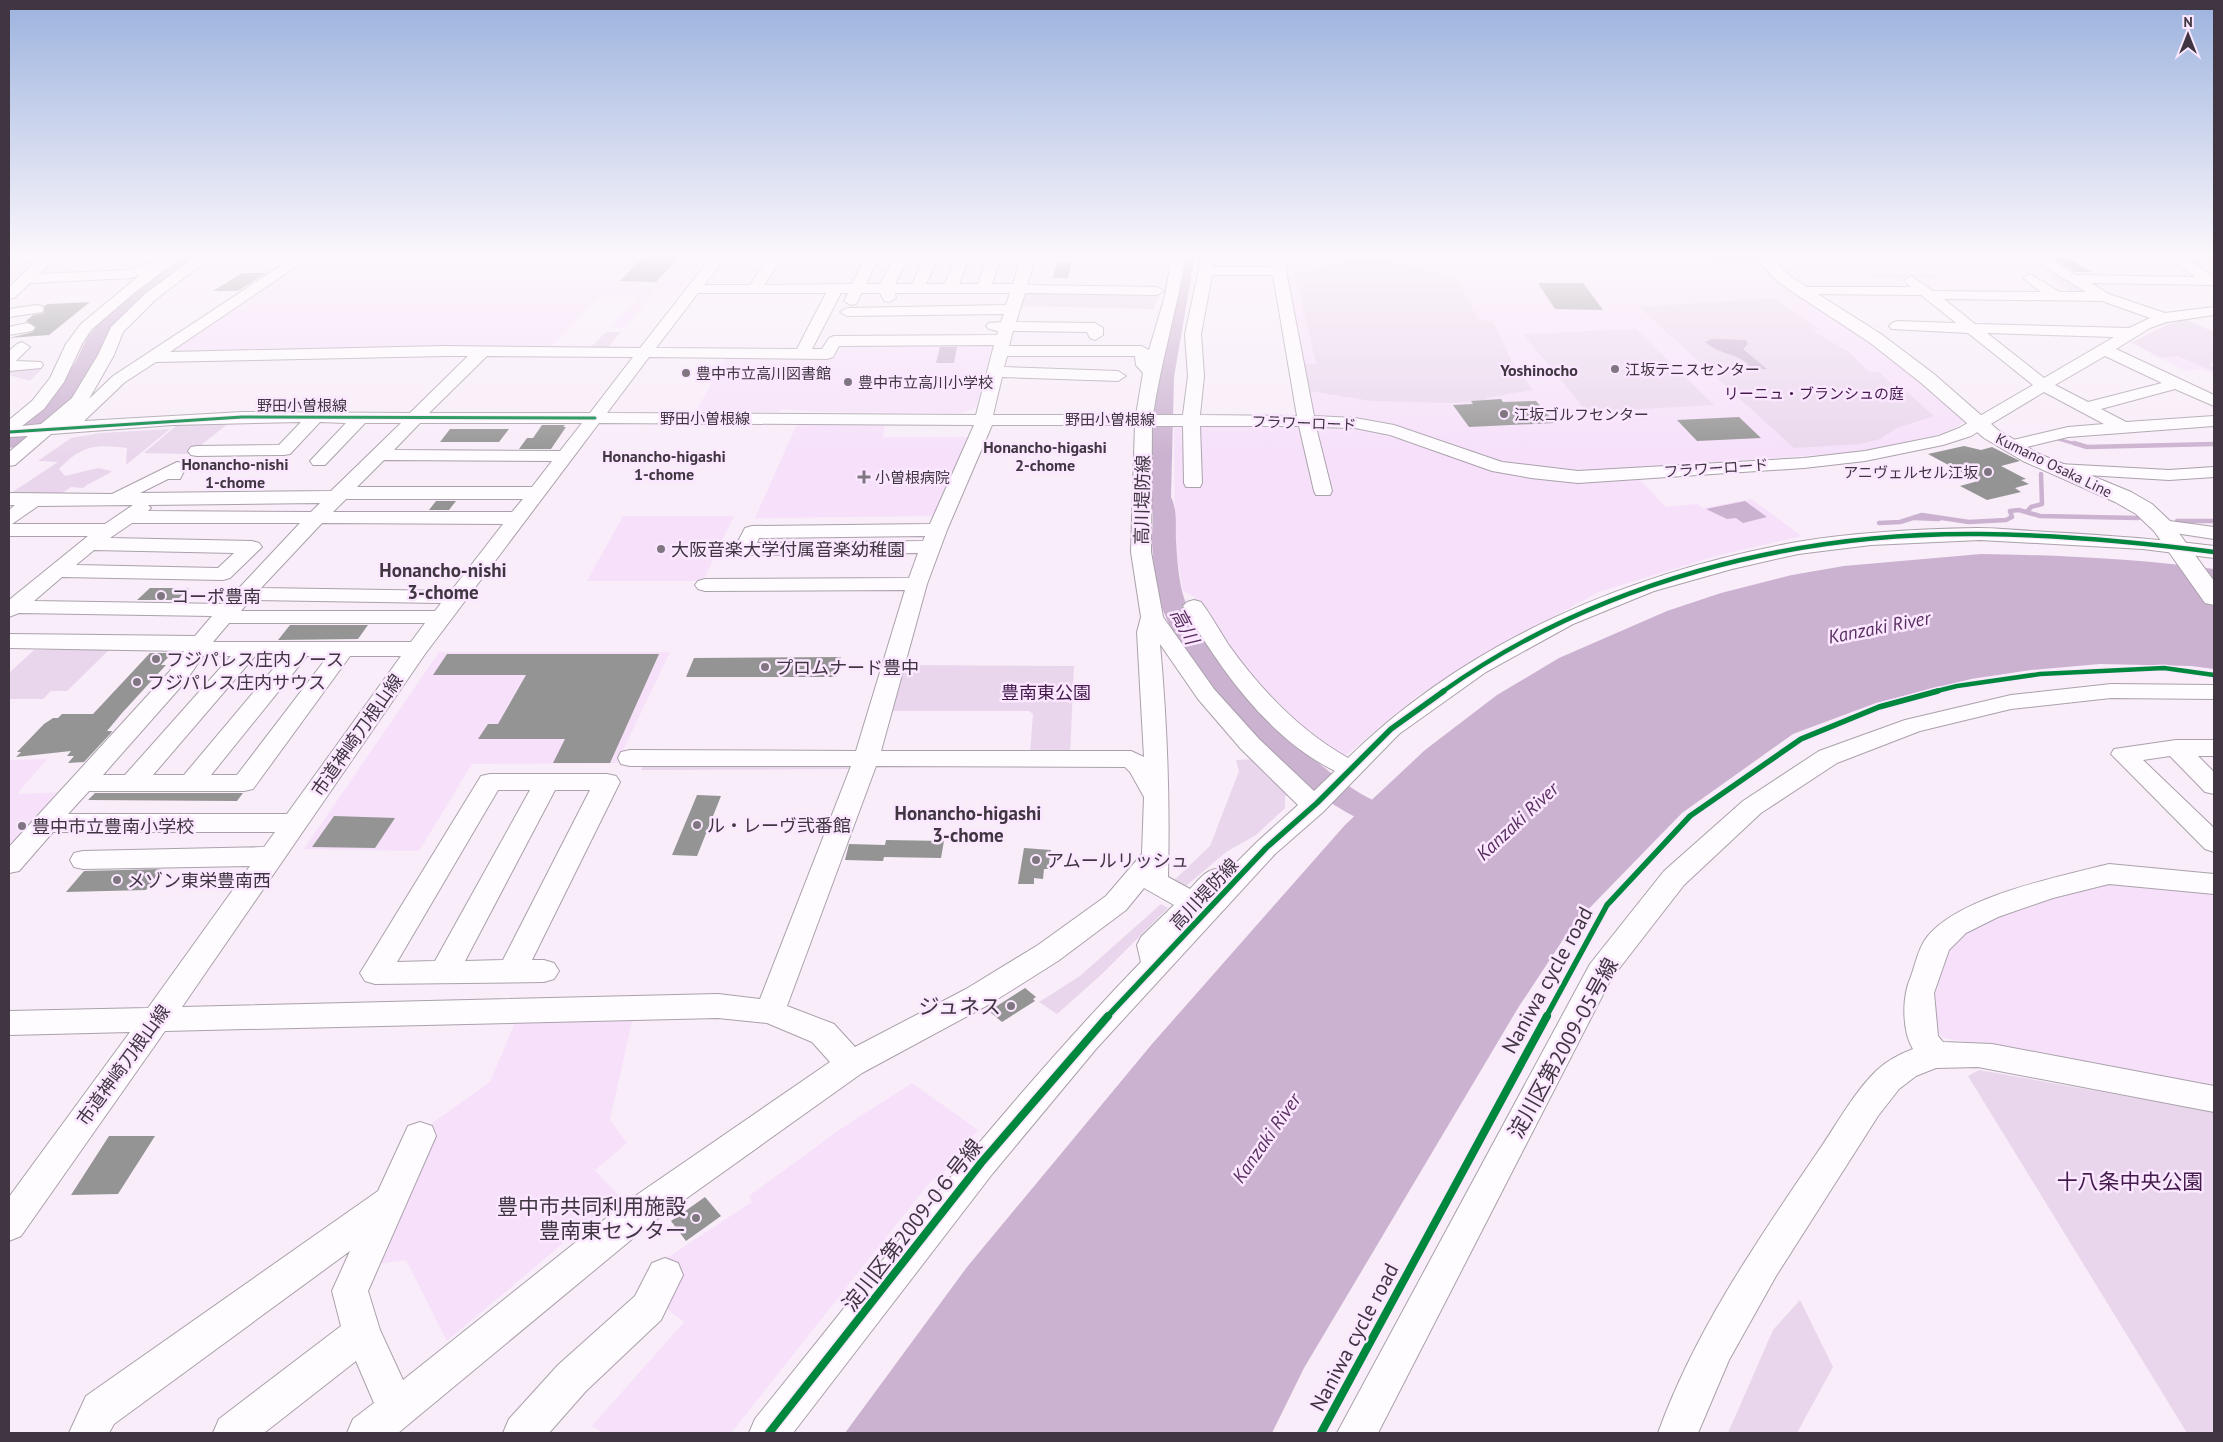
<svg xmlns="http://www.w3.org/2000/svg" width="2223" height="1442" font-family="'PT Sans','Noto Sans JP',sans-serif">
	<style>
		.built { fill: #f6e0fa }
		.green { fill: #e9d6ec }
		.water { fill: #cbb2d0 }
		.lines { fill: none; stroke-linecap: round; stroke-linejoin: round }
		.stream-far1 { stroke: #cbb2d0; stroke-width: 3 }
		.stream { stroke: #cbb2d0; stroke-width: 4.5 }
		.river { fill: #cbb2d0; fill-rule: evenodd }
		.building { fill: #959494 }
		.minor-casing { stroke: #aaa1ac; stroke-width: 2 }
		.major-casing { stroke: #aaa1ac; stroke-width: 2 }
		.minor { fill: #fefcfe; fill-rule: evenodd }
		.major { fill: #fefcfe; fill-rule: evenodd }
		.cycleway-far3-casing { stroke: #fbe7ff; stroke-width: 5 }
		.cycleway-far2-casing { stroke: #fbe7ff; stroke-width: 7 }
		.cycleway-far1-casing { stroke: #fbe7ff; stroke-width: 9 }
		.cycleway-casing { stroke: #fbe7ff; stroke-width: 11 }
		.cycleway-far3 { stroke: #00873e; stroke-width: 3 }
		.cycleway-far2 { stroke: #00873e; stroke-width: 4.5 }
		.cycleway-far1 { stroke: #00873e; stroke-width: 5.5 }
		.cycleway { stroke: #00873e; stroke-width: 8 }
		.poi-dot { fill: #807681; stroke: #fbe7ff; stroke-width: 2 }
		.labels { text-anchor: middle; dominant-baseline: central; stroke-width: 5; stroke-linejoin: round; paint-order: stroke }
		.far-poi-label { font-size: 15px; fill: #3f3641; stroke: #fbe7ff; text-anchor: start }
		.far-park-label { font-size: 15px; fill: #431a4b; stroke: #fbe7ff }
		.far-street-label { font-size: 15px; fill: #3f3641; stroke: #fbe7ff }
		.far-neighbourhood-label { font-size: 16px; font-weight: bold; fill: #3f3641; stroke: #fbe7ff }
		.street-label { font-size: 18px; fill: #3f3641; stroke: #fbe7ff }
		.poi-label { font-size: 18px; fill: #3f3641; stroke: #fbe7ff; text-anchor: start }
		.park-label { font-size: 18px; fill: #431a4b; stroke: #fbe7ff }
		.neighbourhood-label { font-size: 19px; font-weight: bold; fill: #3f3641; stroke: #fbe7ff }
		.water-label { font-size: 19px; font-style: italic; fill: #592f61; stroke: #fbe7ff }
		.near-street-label { font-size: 21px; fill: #3f3641; stroke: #fbe7ff }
		.near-poi-label { font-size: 21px; fill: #3f3641; stroke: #fbe7ff; text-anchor: end }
		.near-park-label { font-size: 21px; fill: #431a4b; stroke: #fbe7ff }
	</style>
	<rect width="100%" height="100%" fill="#f8edf9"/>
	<path class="built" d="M311 255H707L680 289H657L625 328 610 327 638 297H600L547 350 162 355Z
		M1281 255H1755L1870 338 1969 420 1944 433 1861 452 1573 472 1532 468 1501 462 1396 426 1321 417 1313 413Z
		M2181 255H2214V275Z
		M2214 333V374L2203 369 2186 371 2149 353Z
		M986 343 995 347 976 407 962 413 818 412 783 409 778 412H704L698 408 726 356H836L843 344Z
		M1200 422 1353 427 1418 442 1460 460 1494 471 1532 478 1581 483 1640 480 1666 507 1697 504 1703 508 1751 499 1802 536 1716 556 1599 592 1477 658 1416 697 1345 756 1335 757 1291 724 1218 639 1193 596 1183 591 1175 543 1174 424Z
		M797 424H885L883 437H973L937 516 755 518Z
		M623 516H734L703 581H587Z
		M439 652H670L617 763 472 764 419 851 304 849Z
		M47 759 17 794 66 792 9 857V760Z
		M2116 877 2214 887V1086L1944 1038 1928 1025 1926 999 1950 950 1976 923Z
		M633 1017 610 1120 627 1143 595 1170 619 1196 447 1341 406 1260 370 1265 428 1126 490 1082 516 1020Z
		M912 1083 978 1130 940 1177 931 1181 731 1433H604L592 1426 684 1322 660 1304 665 1259 752 1202 749 1196 839 1130Z"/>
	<path class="green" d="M1677 255H1755L1761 261 1680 259Z
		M1349 261H1385L1456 276 1478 319 1493 322 1512 362 1533 390 1486 398 1487 400 1451 403 1371 401 1310 391 1303 364H1316L1295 274Z
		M1871 274H1934L1940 279H1877Z
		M2061 274 2095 294 2076 296 2046 275Z
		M1024 292 1159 293 1160 294 1153 309 1020 306Z
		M1774 298 1819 329 1813 331 1849 352 1869 372H1879L1894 386 1905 390 1934 416 1897 428 1880 439 1860 444 1794 448 1639 307Z
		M2184 319 2214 332V339L2210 340 2214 343V363L2209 364 2214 368V371L2178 356 2162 358 2131 343 2164 326Z
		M1636 329 1714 405 1587 412 1523 334Z
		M606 332H621L605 351 588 350Z
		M40 366 41 370 30 381 9 375V368Z
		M229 423 190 454 144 453 177 425Z
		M170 429 126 465 127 448C96 444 82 445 59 469L65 476 98 468 112 471C103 478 93 480 83 488L71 487 56 497 11 496V493L58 462 38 461 71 438 101 433Z
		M34 650H109L67 691H51L43 699H9V673Z
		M900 665 1074 666 1070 755H1030L1033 714 1029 711H890Z
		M1257 759 1292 794 1285 796V808L1256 835 1226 852 1180 891 1169 885 1210 846 1239 771 1236 760Z
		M852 761 854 769 641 770 644 762Z
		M1161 904 1168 908 1102 974 1057 1014 1039 1002 1080 976Z
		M1979 1070 2214 1112V1433H2187L1968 1076Z
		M1800 1300 1833 1367 1797 1433H1728L1773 1330Z"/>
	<path class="water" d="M1712 339 1746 340 1748 344 1743 349 1767 369 1741 370 1748 367V364C1735 353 1718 354 1705 342Z
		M940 347H957L954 363H936Z
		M1745 501 1767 517 1743 523 1736 518 1727 519 1706 509Z
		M1981 554C2059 555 2137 559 2214 569V669L2191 666 2100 664 2031 670 1971 679 1876 703 1793 734 1682 813 1572 926 1518 1008 1304 1368 1272 1433H845L967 1267 1152 1044 1345 825 1425 750 1497 695 1559 658 1667 611 1721 593 1792 575 1844 566Z"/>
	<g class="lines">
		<path class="stream-far1" d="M2058 439 2079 445
			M2184 445 2214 444"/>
		<path class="stream" d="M2074 443 2087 447 2214 444
			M2027 512 2031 507 2042 504 2041 474
			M1914 518 1939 519
			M2177 521H2214
			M1879 523 1900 522 1922 515 1969 522 2006 520 2012 517 2010 511 2019 510 2040 516 2138 518"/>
		<path class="river" d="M183 255H202L155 290 125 316 105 338 96 361 71 402 17 447 9 448V432L56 394 76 361 88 336 113 308 143 282Z
			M1179 255H1195L1174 377 1171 497C1178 512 1175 525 1176 541 1177 560 1179 584 1185 601 1205 664 1292 746 1346 784 1365 798 1388 807 1409 818L1414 826 1409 834 1398 837 1387 834C1366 822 1343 812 1324 798 1265 754 1183 672 1160 602 1155 587 1153 558 1152 542 1152 525 1155 512 1149 497L1154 377Z"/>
	</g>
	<path class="building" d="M645 255H681L656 282 620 281Z
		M2051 257 2069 258 2092 272H2075Z
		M1057 262H1072L1068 278H1053Z
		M242 273H266L238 291H213Z
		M1538 283H1583L1603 310 1555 309Z
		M90 302 49 335 9 338 33 332 36 327 26 321 33 315 44 313V306L48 304Z
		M1501 399 1503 402 1536 401 1555 423 1469 427 1453 405 1473 404 1471 401Z
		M1739 417 1761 438 1697 441 1677 420Z
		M542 425H565L563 427H566L551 449H519L527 438H533Z
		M450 429H509L499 442H440Z
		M1964 446 1981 450 1992 447 2020 461 2001 466 2026 479 2021 480 2029 484 2015 488 2021 492 1987 500 1960 486 1978 481 1928 454Z
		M436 501H456L449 510H429Z
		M150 588H189L177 600H137Z
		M290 625H368L358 639 278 640Z
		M150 653H172L161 665H166L122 713 107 731H112L111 733 84 762 68 763 74 756H67L71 751 16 757 21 752H17L44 724 53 718H58L62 714H93Z
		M447 654H659L610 763H553L565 739H478L488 724H498L526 675H433Z
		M841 657 836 677H686L694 658Z
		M95 793H243L237 801 88 800Z
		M697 795 721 796 697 856 672 855Z
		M334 816 395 818 375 848 312 847Z
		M886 840 944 841 941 858 884 857 883 861 845 860 849 844 885 845Z
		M1024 848 1051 850 1048 869H1044L1043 879 1034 878V884H1018Z
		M162 869 146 890 66 892 84 871Z
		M1025 988 1036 997 1033 999 1035 1001 1002 1022 989 1011Z
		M109 1136H155L118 1194 71 1195Z
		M705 1197 721 1216 686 1241 671 1221Z"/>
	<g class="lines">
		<g class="minor-casing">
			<path id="minor" d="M58 255 39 274 129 270 154 262 158 263 169 255H185L134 293 91 330 82 344 64 382 44 409 22 426 41 424 72 398 98 355 111 327 145 294 198 255H214L155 300 123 332 114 355 89 399 113 376 297 255H313L170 352 445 346 640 348 713 255H727L704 285H750L770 255H784L764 285 852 284 866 255H880L866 284H880L896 255H910L895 284H912L926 255H940L926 284H945L956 255H970L959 284H978L988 255H1002L992 284H1013L1022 255H1036L1027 285 1157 287 1164 291 1157 295 1025 293 1016 322 1095 323 1103 328V335L1095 340 1090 338 1087 332 1013 331 1009 346H1142L1149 350 1165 296 1172 255H1186C1177 309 1161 361 1153 415H1183L1188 376 1185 334 1202 255H1216L1213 267H1271L1269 255H1283L1314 416 1355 418 1394 425 1502 462 1578 471 1804 458 1865 451 1939 436 1959 428 2033 385 1968 333 1892 329 1889 326 1892 323 1897 321 1956 323 1921 295 1800 294 1795 293 1793 290 1795 287H1911L1904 280 1911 276 1933 291 2041 292 2023 278 2030 274 2060 292H2086L2026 255H2043L2076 275 2195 277 2164 255H2181L2214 276V285H2212L2091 283 2109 294 2165 313 2214 307V315L2167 322 2150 328 2116 349 2214 395V406L2175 389 2101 409 2126 422 2214 416V426L2068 437 2011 451 2005 450 2002 446 2005 442 2068 427 2104 424 2044 392 1971 436 1943 445 1865 461 1804 468 1578 483 1531 478 1492 471 1390 435 1355 428 1316 427 1332 491 1330 495H1316L1314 491 1299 426H1200L1202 483 1200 487H1186L1184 483 1183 426H1152L1151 552 1163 617 1214 689 1259 739 1314 791 1335 771C1268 738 1220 669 1183 606L1187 602 1194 600 1201 602C1211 615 1219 630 1228 644 1260 689 1300 731 1348 758 1469 639 1633 572 1797 542 1856 532 1918 529 1978 528 2001 528 2024 531 2048 532 2103 535 2158 539 2214 546V558L2143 549 1980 540 1871 545 1798 554 1732 569 1654 591 1573 624 1486 672 1399 734 1323 812 1275 854 1096 1049 993 1173 793 1433H749L755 1419C880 1264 1002 1106 1141 962L1137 945 1141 937 1174 905 1144 888 1126 910 1058 961 988 1005 862 1073 649 1225 398 1433H347L353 1419 374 1403 356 1361 264 1433H213L219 1419 341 1326 332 1291 350 1251 114 1424 109 1433H69L86 1396 378 1191 408 1126 420 1122 432 1126 436 1136 368 1291 380 1330 403 1380 625 1203 830 1062 812 1042 767 1023 718 1018 165 1031 21 1236 9 1241V1197L130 1032 9 1035V1011L148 1008 250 866 83 869 74 867 70 860 74 853 83 851 264 847 275 832H53L19 871 9 873V847L169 672 184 651 9 648V634L195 636 212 616 19 613 9 617V600L88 536H9V510L15 505H9V493L112 494 177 462 183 463 186 467 180 479H168L140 493 331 491 401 423H365L325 465H313L310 461 346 423 320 422 290 454 284 455 197 456 191 455 188 451 191 447 197 446 279 445 301 422 173 425 51 434 15 465 9 466V452L28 436 9 437V420L32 401 50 378 66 344 81 324 140 275 131 278 30 283 14 298 9 299V287L34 263 9 264V256ZM1212 275H1273L1297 416 1200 415 1204 376 1201 334ZM698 293H826L797 349 656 348ZM841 293H848L844 301 851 305 856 304 862 293H880L884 301 889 302 896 298 895 293H1010L1006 305 847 308 840 312 847 316 1004 314 1001 322 989 323 986 326 989 329 998 331 997 335 834 336 829 338 822 349H812ZM1944 299 2102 301 2150 318 2129 328 1975 324ZM1987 333 2114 337 2044 378ZM994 345 976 415 607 413 649 357 827 359 833 357 839 346ZM445 356H468L410 413 242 412 84 421 125 382 156 362ZM487 356 633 357 590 413H429ZM1007 356H1135L1136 365 1143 373 1136 415H993L1002 377 1118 381 1126 376 1118 371 1004 367ZM2105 356 2162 383 2088 402 2055 385ZM420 423H582L560 451 394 450ZM599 423 974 425 930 524 752 526 745 528 734 549 737 553 744 555 918 553 909 578 705 579 698 581 695 585 698 589 705 591 905 590 856 751 630 750 621 752 618 758 621 764 630 766H851L760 999 718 994 182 1007 425 654ZM992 425H1135L1131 552 1141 617 1137 632 1144 757 1131 751H881L927 584 947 530ZM384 460 552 461 532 487H357ZM346 499H523L512 512H333ZM320 503 311 512 148 511 151 508 148 505ZM133 505 105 524H12L38 506ZM132 523H300L224 604 34 601 62 577 223 580 230 578 262 547 259 543 252 541 110 538ZM322 523 503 524 451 591 261 588ZM925 536 923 541 757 543 759 538ZM94 550 234 553 218 568 76 565ZM250 600 441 603 435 611H241ZM229 623H425L411 642H213ZM1160 644 1198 699 1241 749 1298 805 1257 842 1228 871C1211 863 1201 877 1190 889L1168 877C1170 799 1167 722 1160 644ZM203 656H231L125 775H103L185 682ZM255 656H284L184 775H153ZM307 656H328L237 775H211ZM350 656H401L287 814H68L89 791H244L253 789ZM876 766 1125 767 1130 772 1144 797 1142 854 1106 896 1038 945 966 989 855 1047 834 1024 787 1006Z
				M1101 255H1115L1112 265H1102Z
				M37 305 42 306 44 309 42 312 9 317V309Z
				M27 323 32 325 35 328 32 331 9 335V327Z
				M22 342 30 347 16 361 41 362 43 365 41 368 9 371V351L17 344Z
				M2059 464 2169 470 2214 467V477L2169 480 2053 473 2050 469 2053 465Z
				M2162 520 2214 527V539L2155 530 2152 526 2155 522Z
				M2111 684 2214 685V699L2111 698 2011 709 1920 731 1837 763 1761 813 1684 885 1611 979 1378 1433H1337L1590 964 1664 871 1743 801 1819 751 1905 720 2011 695Z
				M2176 740H2214V756H2198L2214 772V794L2205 792 2170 756 2143 760 2214 828V852L2205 849 2111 754 2114 749Z
				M490 774H607L616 776 620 782 532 960H544L554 963 559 971 554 979 544 982 375 984 365 981 360 973 365 965 481 776ZM498 790H530L435 961 397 962ZM555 790H590L503 960 465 961Z
				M2109 864 2214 874V894L2109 884 2053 898 1998 917 1966 933 1949 950 1934 993 1938 1036 1943 1042 1992 1044 2214 1086V1112L1978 1067 1936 1068 1916 1076 1899 1089 1878 1116 1776 1276 1729 1360 1698 1433H1658C1694 1333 1755 1244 1815 1156 1835 1128 1852 1094 1877 1070 1888 1060 1900 1054 1913 1049 1902 1031 1902 998 1910 979 1915 966 1918 948 1927 937 1960 896 2058 877 2109 864Z
				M665 1258 678 1263 683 1275 661 1320 586 1391 549 1433H503L509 1419 558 1365 635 1296 652 1263Z"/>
		</g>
		<g class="major-casing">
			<path id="major" d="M1752 255H1769L1791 277 1881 334 1934 374 1998 430 2037 453 2131 492 2152 504 2170 521 2214 581V605L2205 603 2154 531 2136 514 2115 502 2023 461 1984 438 1920 382 1869 342 1779 283Z"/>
		</g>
		<use href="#minor" class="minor"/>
		<use href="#major" class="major"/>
		<g class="cycleway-far3-casing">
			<path id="cycleway-far3" d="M9 432 242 417 595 418"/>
		</g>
		<g class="cycleway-far2-casing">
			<path id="cycleway-far2" d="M1442 692C1597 582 1791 532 1980 534 2058 535 2137 542 2214 552
				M1933 692 1957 686 2040 674 2164 668 2214 675"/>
		</g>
		<g class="cycleway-far1-casing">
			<path id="cycleway-far1" d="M1107 1017 1266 848 1317 803 1391 729 1444 691
				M1546 1017 1607 905 1690 816 1801 739 1879 707 1938 691"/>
		</g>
		<g class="cycleway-casing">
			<path id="cycleway" d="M769 1433 981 1163 1108 1016
				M1321 1433 1547 1016"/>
		</g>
		<use href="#cycleway-far3" class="cycleway-far3"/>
		<use href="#cycleway-far2" class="cycleway-far2"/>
		<use href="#cycleway-far1" class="cycleway-far1"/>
		<use href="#cycleway" class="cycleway"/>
	</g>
	<linearGradient id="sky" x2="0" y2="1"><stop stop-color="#9cb3de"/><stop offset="0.56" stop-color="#fcf7fc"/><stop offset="1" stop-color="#fcf7fc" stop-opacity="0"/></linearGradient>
	<rect width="2223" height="457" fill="url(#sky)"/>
	<g class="poi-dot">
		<circle cx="1615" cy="369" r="5"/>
		<circle cx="686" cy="373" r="5"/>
		<circle cx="848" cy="382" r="5"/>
		<circle cx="1504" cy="414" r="5"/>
		<circle cx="1988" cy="472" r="5"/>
		<path d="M861.5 469.5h5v5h5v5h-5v5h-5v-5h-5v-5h5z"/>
		<circle cx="661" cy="549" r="5"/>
		<circle cx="161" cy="596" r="5"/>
		<circle cx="156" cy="659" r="5"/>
		<circle cx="765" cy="667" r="5"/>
		<circle cx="137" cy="682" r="5"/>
		<circle cx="697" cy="825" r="5"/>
		<circle cx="22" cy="826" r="5"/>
		<circle cx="1036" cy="860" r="5"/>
		<circle cx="117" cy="880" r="5"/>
		<circle cx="1011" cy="1006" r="5"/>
		<circle cx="696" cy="1218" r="5"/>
	</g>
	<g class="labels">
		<g class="far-poi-label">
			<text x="1625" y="369">江坂テニスセンター</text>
			<text x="696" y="373">豊中市立高川図書館</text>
			<text x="858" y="382">豊中市立高川小学校</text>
			<text x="1514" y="414">江坂ゴルフセンター</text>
			<text x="1978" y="472" text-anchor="end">アニヴェルセル江坂</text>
			<text x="875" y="477">小曽根病院</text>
		</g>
		<g class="far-park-label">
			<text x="1814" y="393">リーニュ・ブランシュの庭</text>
		</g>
		<g class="far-street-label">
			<text x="302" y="405">野田小曽根線</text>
			<text x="705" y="418">野田小曽根線</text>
			<text x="1110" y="419">野田小曽根線</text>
			<text transform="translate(1304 423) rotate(2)">フラワーロード</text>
			<text transform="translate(2054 465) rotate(26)">Kumano Osaka Line</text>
			<text transform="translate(1716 468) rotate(-4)">フラワーロード</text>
		</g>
		<g class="far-neighbourhood-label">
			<text x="1539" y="370">Yoshinocho</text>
			<text x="1045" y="447">Honancho-higashi<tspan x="1045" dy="18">2-chome</tspan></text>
			<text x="664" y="456">Honancho-higashi<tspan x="664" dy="18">1-chome</tspan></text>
			<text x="235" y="464">Honancho-nishi<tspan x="235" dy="18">1-chome</tspan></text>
		</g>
		<g class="street-label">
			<text transform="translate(1142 500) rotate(-89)">高川堤防線</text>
			<text transform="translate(357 735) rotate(-55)">市道神崎刀根山線</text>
			<text transform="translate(1204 894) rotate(-47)">高川堤防線</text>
			<text transform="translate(123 1065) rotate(-54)">市道神崎刀根山線</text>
		</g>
		<g class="poi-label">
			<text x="671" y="549">大阪音楽大学付属音楽幼稚園</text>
			<text x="171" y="596">コーポ豊南</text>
			<text x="166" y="659">フジパレス庄内ノース</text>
			<text x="775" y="667">プロムナード豊中</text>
			<text x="147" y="682">フジパレス庄内サウス</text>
			<text x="707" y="825">ル・レーヴ弐番館</text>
			<text x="32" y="826">豊中市立豊南小学校</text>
			<text x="1046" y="860">アムールリッシュ</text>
			<text x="127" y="880">メゾン東栄豊南西</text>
		</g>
		<g class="park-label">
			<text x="1046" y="692">豊南東公園</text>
		</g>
		<g class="neighbourhood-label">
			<text x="443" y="570">Honancho-nishi<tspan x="443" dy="22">3-chome</tspan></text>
			<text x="968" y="813">Honancho-higashi<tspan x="968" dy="22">3-chome</tspan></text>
		</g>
		<g class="water-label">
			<text transform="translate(1185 626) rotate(62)">高川</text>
			<text transform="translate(1879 627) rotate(-11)">Kanzaki River</text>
			<text transform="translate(1517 821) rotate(-43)">Kanzaki River</text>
			<text transform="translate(1266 1138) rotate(-55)">Kanzaki River</text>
		</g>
		<g class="near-street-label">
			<text transform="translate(1547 980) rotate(-61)">Naniwa cycle road</text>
			<text transform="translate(1563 1048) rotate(-61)">淀川区第2009-05号線</text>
			<text transform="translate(912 1225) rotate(-52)">淀川区第2009-0６号線</text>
			<text transform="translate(1354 1337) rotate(-62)">Naniwa cycle road</text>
		</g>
		<g class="near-poi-label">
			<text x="1001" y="1006">ジュネス</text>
			<text x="686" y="1206">豊中市共同利用施設<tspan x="686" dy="24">豊南東センター</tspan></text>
		</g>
		<g class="near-park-label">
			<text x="2130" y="1181">十八条中央公園</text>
		</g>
	</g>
	<rect width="2223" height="1442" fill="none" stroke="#3f3641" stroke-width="20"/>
	<g transform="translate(2188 35)" stroke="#fbe7ff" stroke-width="4" paint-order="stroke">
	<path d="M0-4L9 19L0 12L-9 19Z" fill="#3f3641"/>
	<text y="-8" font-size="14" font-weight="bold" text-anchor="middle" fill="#3f3641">N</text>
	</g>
</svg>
